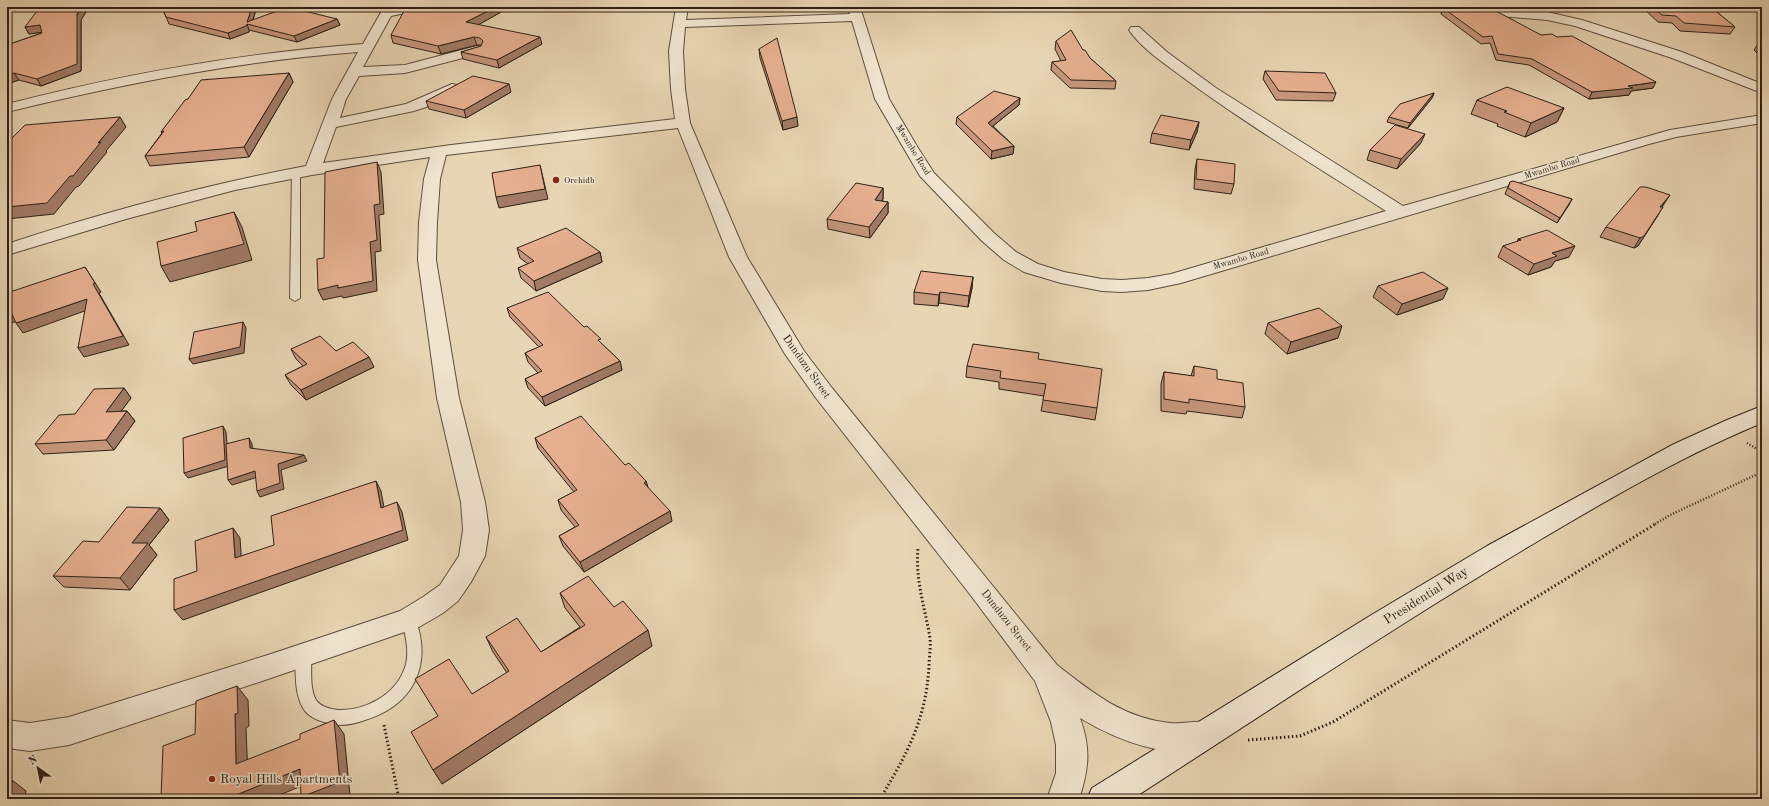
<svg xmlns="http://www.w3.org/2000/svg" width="1769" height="806" font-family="'Old Standard TT',serif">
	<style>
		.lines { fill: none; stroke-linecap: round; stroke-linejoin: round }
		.service-casing { stroke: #5c4e3e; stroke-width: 2 }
		.minor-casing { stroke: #5c4e3e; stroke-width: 2 }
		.secondary-casing { stroke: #2d2117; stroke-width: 2 }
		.path-far1 { stroke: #2d2117; stroke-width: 2.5; stroke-dasharray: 1 2; stroke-linecap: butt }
		.path { stroke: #2d2117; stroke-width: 3; stroke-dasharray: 1.5 2.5; stroke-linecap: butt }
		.service { fill: #f0e4ce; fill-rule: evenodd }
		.minor { fill: #f0e4ce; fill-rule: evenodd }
		.secondary { fill: #f0e4ce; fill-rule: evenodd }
		.wall { fill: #c6977c; stroke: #2d2117 }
		.shaded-wall { fill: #a17b65; stroke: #2d2117 }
		.building { fill: #e6b090; stroke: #2d2117 }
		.poi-dot { fill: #8f2418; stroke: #f0e4ce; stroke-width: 1.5 }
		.labels { text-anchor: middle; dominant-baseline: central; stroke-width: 3; stroke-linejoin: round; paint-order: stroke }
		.far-street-label { font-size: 9px; fill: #2d2117; stroke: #f0e4ce }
		.far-poi-label { font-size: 9px; fill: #2d2117; stroke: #f0e4ce; text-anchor: start }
		.street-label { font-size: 11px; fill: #2d2117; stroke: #f0e4ce }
		.near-street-label { font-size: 13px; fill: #2d2117; stroke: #f0e4ce }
		.near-poi-label { font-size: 13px; fill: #2d2117; stroke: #f0e4ce; text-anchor: start }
	</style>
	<rect width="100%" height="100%" fill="#e8d5b3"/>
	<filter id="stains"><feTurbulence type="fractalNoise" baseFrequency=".005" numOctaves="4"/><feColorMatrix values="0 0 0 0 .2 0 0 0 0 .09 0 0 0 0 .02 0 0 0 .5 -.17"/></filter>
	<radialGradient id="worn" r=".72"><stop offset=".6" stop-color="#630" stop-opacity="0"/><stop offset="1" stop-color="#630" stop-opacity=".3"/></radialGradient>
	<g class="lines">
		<g class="service-casing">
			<path id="service" d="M296 170 300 173V298L295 301 290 298 292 173Z
				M409 613 414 615C417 621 418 628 420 635 428 677 405 708 365 720 352 725 337 727 324 722 317 720 310 717 305 711 294 696 296 673 295 655L298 650 303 648 308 650 311 655C312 668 309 688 316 700 321 707 330 709 338 710 364 711 394 696 404 670 411 654 405 635 402 619L404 615Z"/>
		</g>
		<g class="minor-casing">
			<path id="minor" d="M384 7H422L420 10 391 16 363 67 405 65 477 46 482 47 484 50 482 53 405 73 359 76 346 99 340 118 406 104 452 84 457 85 459 88 457 91 426 107 414 111 336 127 323 163 451 145 675 119 671 89 669 51 676 7H688L686 20 850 14 848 7H860L889 99 918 148 934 173 994 233 1016 252 1038 264 1064 272 1102 279 1122 280 1148 278 1171 274 1386 211C1318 167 1247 125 1181 76 1164 63 1141 48 1129 30L1131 27H1139L1167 52 1216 88 1403 206 1670 130 1762 115V123L1676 137 1649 144 1181 283 1148 290 1122 292 1102 291 1061 283 1024 272 1004 260 982 241 920 176 875 99 852 21 685 27 683 51 685 89 690 123 747 257 804 351 832 388 1057 665C1093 693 1123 718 1170 723 1187 725 1197 718 1215 725L1219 735 1215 745C1171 762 1118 741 1080 718 1091 748 1089 769 1079 799H1047L1056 773V745L1051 722 1035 681 969 593 816 398 785 354 729 257 678 128 446 155 440 179 437 222 436 260 459 398 485 502 489 530 485 556 471 582 458 601 443 613 419 627 271 678 69 745 30 751 7 748V720L30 723 69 717 271 654 400 611 423 597 440 585 459 556 463 530 461 502 437 398 418 260 419 222 424 179 430 157 312 175 235 190 126 219 7 255V244C105 212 205 185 306 166L332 99 358 52C239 61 123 84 7 112V104C124 74 242 53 363 44Z
				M1479 7 1510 8 1547 12 1582 20 1682 52 1762 84V93L1672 58 1575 26 1547 20 1475 14 1473 11 1475 8Z"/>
		</g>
		<g class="secondary-casing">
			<path id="secondary" d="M1762 406V423C1686 454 1614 496 1543 538 1403 621 1268 711 1132 799H1087L1092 788 1373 614 1487 546 1674 444 1727 420Z"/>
		</g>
		<path class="path-far1" d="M1747 443 1762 452
			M1655 524 1670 515 1762 472"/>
		<path class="path" d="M384 725 399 799
			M1248 740 1300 736 1333 722 1657 523
			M880 799C907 754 926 720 929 666 929 657 931 648 930 638 925 608 915 580 918 548"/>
		<use href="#service" class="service"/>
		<use href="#minor" class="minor"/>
		<use href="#secondary" class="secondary"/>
	</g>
	<path class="wall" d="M89 7 81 20V71L41 86 19 80 7 84V45L42 33V32L29 34 25 27Z
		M162 7H257L253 20 337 19 340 25 297 42 249 30V32L230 39 169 24Z
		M1642 7H1711L1735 27 1730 34 1680 31 1672 23 1658 22Z
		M1443 8 1477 9 1541 35 1653 88 1631 91 1629 95 1589 99 1529 65 1496 60 1490 43 1481 44 1441 14Z
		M501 12 478 25 542 44 499 68 463 59 461 52 481 46V45H477L441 54 393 43 391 35Z
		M1762 40V58L1754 50 1760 41Z
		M1056 41 1083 50 1090 58 1116 81 1115 89 1070 88 1051 70 1052 62 1061 61 1055 49Z
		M759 49 798 126 783 130 760 58Z
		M1265 71 1336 93 1333 101 1276 100 1263 79Z
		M289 73 293 82 249 157 150 166 145 156 162 133 161 132 188 99Z
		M511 92 466 118 429 109 426 101Z
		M1434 93 1432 98 1408 128 1387 122 1389 117Z
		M1020 98 1019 105 993 126 1014 146 1013 154 991 159 956 124 957 117Z
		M1477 100 1564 108 1557 122 1525 137 1497 126 1498 124 1471 114Z
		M1199 122 1197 132 1189 150 1150 143 1152 133Z
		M1421 143 1397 169 1367 160 1370 150Z
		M1197 159 1234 184 1231 194 1194 189 1195 169Z
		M1510 182 1572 199 1557 223 1505 194Z
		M883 188V199L882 201 888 202V213L870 238 828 229 827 219Z
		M1664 204 1662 207 1657 217 1638 246 1634 248 1600 237 1606 227Z
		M1518 239 1569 257 1555 261 1551 267 1528 275 1498 257 1503 246 1517 242Z
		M517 248 600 252 602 262 536 291 521 278 518 268 528 264 520 258Z
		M973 277 972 288 968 307 939 303 938 306 914 304V292Z
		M1378 286 1443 299 1397 315 1373 297Z
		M507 308 602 344 620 361 622 370 545 406 528 388 525 379 538 373 528 362 525 353 539 347 510 317Z
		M1268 323 1338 338 1287 354 1265 334Z
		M291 349 336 351 374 367 306 400 291 385 285 375 303 366 296 359Z
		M1038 359 1097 408 1095 420 1041 411 1044 396 999 389V382L966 377 967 366Z
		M1194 366 1217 379 1245 407 1242 418 1187 411 1186 414 1161 411V384L1164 372 1191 376Z
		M124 388 131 398 121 411H127L135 421 114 450 43 454 35 444 75 414Z
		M535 438 625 465 646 481 648 488 672 521 584 572 563 546 559 536 575 527 561 510 558 500 574 492 538 448Z
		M160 508 169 520 149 545 157 555 130 590 64 587 53 576 99 542Z
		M560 593 614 607 652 646 442 784 472 694 507 673 493 652 486 637 541 652 580 627 565 608Z"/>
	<path class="shaded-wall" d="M82 7H89L81 20V71L41 86 37 79Z
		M252 7H257L251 25 247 22Z
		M496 7H500L501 12 469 30 466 22Z
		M337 19 340 25 297 42 294 36Z
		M247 24 249 30V32L230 39 228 33Z
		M40 25 44 32 29 34 25 27Z
		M474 37 477 45 441 54 438 46Z
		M540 37 542 44 499 68 497 60Z
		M14 73 19 80 7 84V76Z
		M289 73 293 82 249 157 244 147Z
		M1656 82 1653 88 1631 91 1629 95 1589 99 1592 92 1628 86Z
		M509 84 511 92 466 118 464 110Z
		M1434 93 1432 98 1408 128 1410 123Z
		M1020 98 1019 105 988 130V123Z
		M1564 108 1557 122 1525 137 1531 123Z
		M120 117 126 127 106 151 107 152 79 186 76 187 54 214 7 219V207L98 143Z
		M797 117 798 126 783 130 782 121Z
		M1199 122 1197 132 1189 150 1191 140Z
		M1425 134 1421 143 1397 169 1401 159Z
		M1014 146 1013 154 991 159 992 151Z
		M377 162 381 172 384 214 379 215 381 251 375 252 377 291 343 298 342 296 323 300 318 290 374 205Z
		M540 165 548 199 499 208 496 197Z
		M883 188V199L875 210V200Z
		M1670 195 1664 204 1654 216 1660 207Z
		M1572 199 1569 205 1557 223 1560 218Z
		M888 202V213L870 238 869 227Z
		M1663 207 1638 246 1634 248 1640 238Z
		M234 212 242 227 252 260 170 282 161 266Z
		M1575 246 1569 257 1555 261 1551 267 1528 275 1534 264 1552 253Z
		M600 252 602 262 536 291 534 281Z
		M85 267 101 292 99 293 129 345 84 357 78 348 93 284Z
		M973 277 972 288 968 307 969 296Z
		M1448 288 1443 299 1397 315 1402 304Z
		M940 292 939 303 938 306 939 295Z
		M87 299 93 308 23 333 16 323Z
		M11 312 18 321 8 324 7 323V313Z
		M243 322 246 328 244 353 193 364 189 359Z
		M1342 326 1338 338 1287 354 1291 342Z
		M369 357 374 367 306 400 301 390Z
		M620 361 622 370 545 406 542 397Z
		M124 388 131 398 113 422 106 412Z
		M127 411 135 421 114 450 106 440Z
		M223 426 226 432 229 466 188 478 184 473Z
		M249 438 252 444 253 454 250 448Z
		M304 455 307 461 281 470 284 489 260 497 257 491 278 464Z
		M255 471 258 477 232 485 228 480Z
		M376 481 381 491 386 518 381 508Z
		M646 481 649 491 644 483Z
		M397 502 402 512 408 540 183 620 174 610Z
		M160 508 169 520 149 545 157 555 130 590 120 578 132 543Z
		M670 511 672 521 584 572 580 562Z
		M233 528 240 538 242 568 235 558Z
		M648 630 652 646 442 784 433 770Z
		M237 686 248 700 249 726 246 728 248 777 236 764 235 714Z
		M334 720 344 734 350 795 339 799H303L301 797Z
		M300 769 311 782 270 799H236V795Z
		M12 780 26 791 24 799H9Z"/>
	<path class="building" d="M40 7H82L77 14V64L37 79 14 73 7 76V45L42 33 40 25 25 27Z
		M162 7H252L247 22 288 7 337 19 294 36 247 24 246 26 228 33 166 17Z
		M467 7H496L466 22 540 37 497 60 461 52 481 46 483 41 480 38 474 37 438 46 391 35 404 11Z
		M1460 7H1475L1477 9 1496 11 1541 35 1552 34 1557 37 1572 36 1656 82 1628 86 1633 88 1592 92 1532 59 1498 54 1492 36 1483 37 1443 8Z
		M1653 7H1711L1735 27 1684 23 1676 16 1662 15Z
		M1071 30 1083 50H1085L1090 58 1116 81 1071 80 1052 62 1066 60 1056 41Z
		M777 38 797 117 782 121 759 49Z
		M1265 71 1325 73 1336 93 1279 91Z
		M289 73 244 147 145 156 164 131 161 132 185 100 188 99 201 80Z
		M473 76 509 84 464 110 426 101Z
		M1507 87 1564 108 1531 123 1504 112 1507 111 1477 100Z
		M994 91 1020 98 988 123 1014 146 992 151 957 117Z
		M1434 93 1410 123 1389 117 1400 104Z
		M1161 115 1199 122 1191 140 1152 133Z
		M120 117 98 143 101 142 73 176H70L47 203 7 207V143L25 125Z
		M1395 125 1425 134 1401 159 1370 150Z
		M1197 159 1235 164 1234 184 1196 179Z
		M377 162 380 204 374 205 377 240 370 242 373 281 338 288V285L318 290 317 259 324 258 325 172Z
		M540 165 545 189 496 197 492 173Z
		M1513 181 1572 199 1560 218 1508 188 1510 182Z
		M856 183 883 188 875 200 888 202 869 227 827 219Z
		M1640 187H1646L1670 195 1660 207H1663L1644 236 1640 238 1606 227Z
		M234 212 244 244 161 266 157 242 197 231 195 222Z
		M566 228 600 252 534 281 518 268 534 261 517 248Z
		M1547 230 1575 246 1552 253 1557 256 1534 264 1503 246 1521 240 1518 239Z
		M85 267 95 283 93 284 123 336 78 348 87 299 16 323 11 312 7 313V293Z
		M921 271 973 277 969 296 940 292 939 295 914 292Z
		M1423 272 1448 288 1402 304 1378 286Z
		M548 292 584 327 587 326 601 339 598 340 620 361 542 397 525 379 542 371 525 353 543 345 507 308Z
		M1319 308 1342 326 1291 342 1268 323Z
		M243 322 240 347 189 359 194 332Z
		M320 336 336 351 353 342 369 357 301 390 285 375 307 364 291 349Z
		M973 344 1039 353 1038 359 1102 369 1097 408 1043 400 1046 384 1000 378 1001 371 967 366Z
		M1194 366 1217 370V379L1243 383 1245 407 1189 399V403L1164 399V372L1194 376Z
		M124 388 106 412 127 411 106 440 35 444 59 415 75 414 94 389Z
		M581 416 625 465 629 463 646 481 644 483 670 511 580 562 559 536 579 525 558 500 577 490 535 438Z
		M223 426 225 460 184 473 183 438Z
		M249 438 250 448 304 455 278 464 280 483 257 491 255 471 228 480 226 444Z
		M376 481 381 508 397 502 403 530 174 610V579L197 571 195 541 233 528 235 558 274 545 271 516Z
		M127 507 160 508 132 543H148L120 578 53 576 83 541 99 542Z
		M588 576 614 607 623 601 648 630 433 770 411 732 438 716 415 679 449 659 472 694 509 671 486 637 517 618 541 652 585 625 560 593Z
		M237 686 238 713 235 714 236 764 300 739V734L334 720 340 782 301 797 300 769 236 795V799H161L163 746 195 734 196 701Z
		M12 780 9 799H7V781Z"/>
	<g class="poi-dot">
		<circle cx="556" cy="180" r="4"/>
		<circle cx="212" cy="779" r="4"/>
	</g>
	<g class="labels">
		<g class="far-street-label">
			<text transform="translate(913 150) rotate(58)">Mwambo Road</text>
			<text transform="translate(1552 168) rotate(-17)">Mwambo Road</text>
			<text transform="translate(1241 259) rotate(-16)">Mwambo Road</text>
		</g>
		<g class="far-poi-label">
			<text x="564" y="180">Orchidb</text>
		</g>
		<g class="street-label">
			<text transform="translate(806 367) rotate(55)">Dunduzu Street</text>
			<text transform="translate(1006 621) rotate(52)">Dunduzu Street</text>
		</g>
		<g class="near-street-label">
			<text transform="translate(1426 596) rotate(-32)">Presidential Way</text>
		</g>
		<g class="near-poi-label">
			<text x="220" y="779">Royal Hills Apartments</text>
		</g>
	</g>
	<rect width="1769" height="806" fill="none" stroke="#e8d5b3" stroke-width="24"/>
	<rect x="8" y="8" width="1753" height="790" fill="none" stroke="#2d2117" stroke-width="2"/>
	<rect x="12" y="12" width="1745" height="782" fill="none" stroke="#2d2117"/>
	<g transform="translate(38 768) rotate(327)" stroke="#f0e4ce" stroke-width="3" paint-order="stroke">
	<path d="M0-3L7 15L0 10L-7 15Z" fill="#2d2117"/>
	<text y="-6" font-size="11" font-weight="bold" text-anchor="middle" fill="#2d2117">N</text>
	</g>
	<rect width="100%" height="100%" filter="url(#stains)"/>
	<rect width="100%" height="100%" fill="url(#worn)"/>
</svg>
